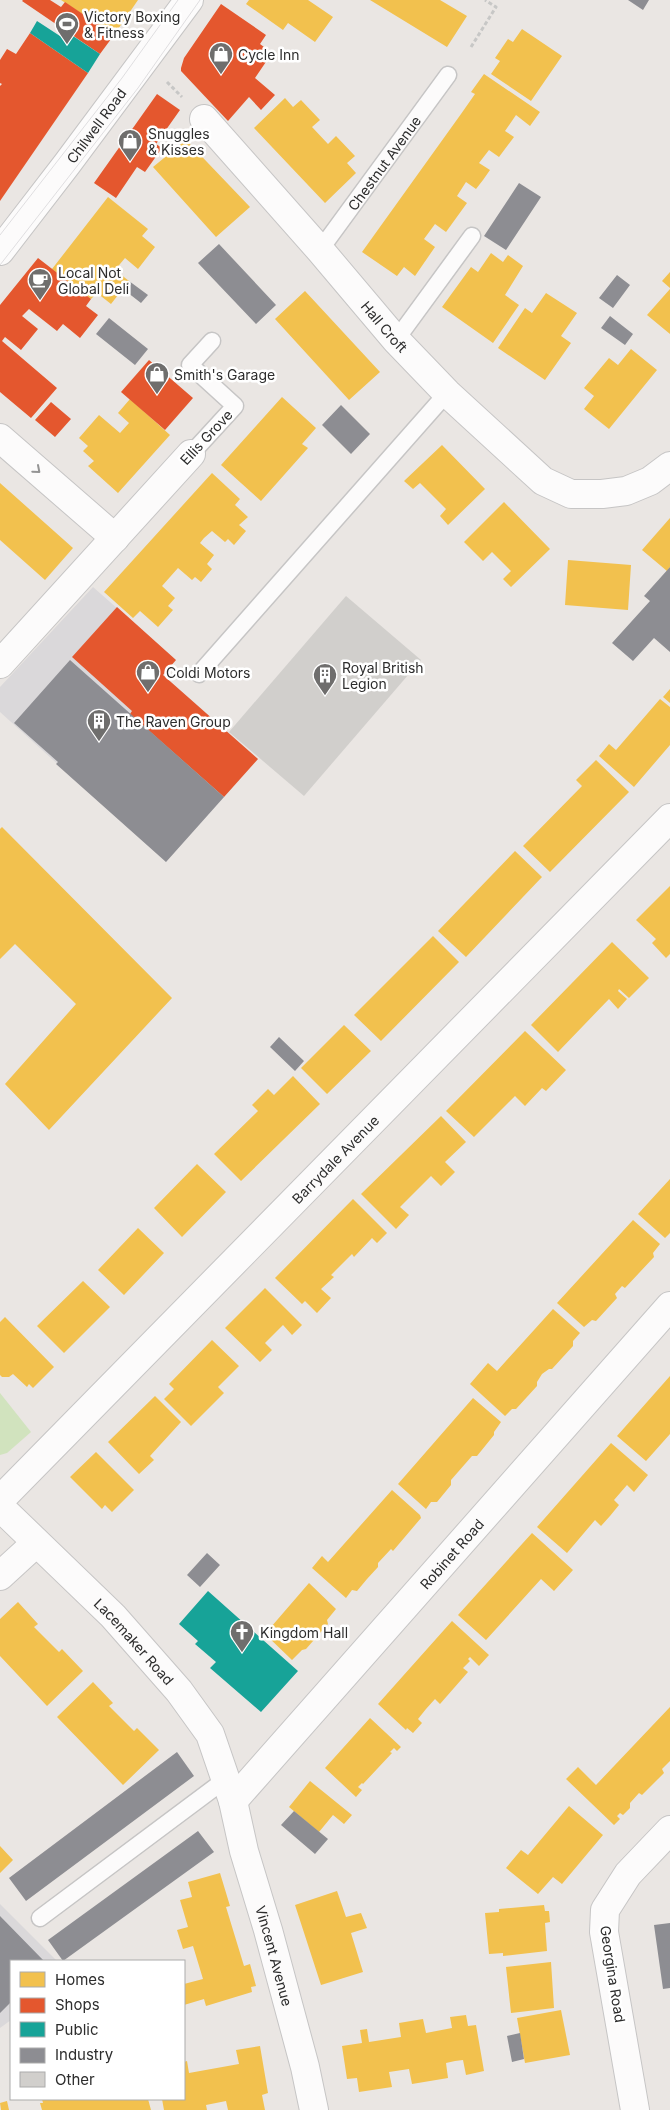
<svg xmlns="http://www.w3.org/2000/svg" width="670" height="2110" font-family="Inter,sans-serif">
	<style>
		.industrial { fill: #dad8da }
		.green { fill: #d1e3be }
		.homes { fill: #f2c14e }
		.shops { fill: #e4572e }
		.public { fill: #17a398 }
		.industry { fill: #8d8d92 }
		.building { fill: #d1cfcc }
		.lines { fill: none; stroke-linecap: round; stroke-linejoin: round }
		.lane-casing { stroke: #c6c5c5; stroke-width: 19 }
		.street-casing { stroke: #c6c5c5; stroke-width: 30 }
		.secondary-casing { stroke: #c6c5c5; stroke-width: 30 }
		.path { stroke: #c7c7c6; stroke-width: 3; stroke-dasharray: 4 2.5; stroke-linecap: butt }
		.lane { stroke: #fcfbfb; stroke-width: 16 }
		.street { stroke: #fcfbfb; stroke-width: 28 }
		.secondary { stroke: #fcfbfb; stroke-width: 28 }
		.tram { stroke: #dfdee0; stroke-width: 1 }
		.oneway { stroke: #949494 }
		.labels { text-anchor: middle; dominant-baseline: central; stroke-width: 5; stroke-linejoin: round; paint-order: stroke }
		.poi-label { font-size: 14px; fill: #2d2d2d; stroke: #fff; text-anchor: start }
		.street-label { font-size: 14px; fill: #2d2d2d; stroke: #fff }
	</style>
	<rect width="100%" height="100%" fill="#eae6e3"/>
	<path class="industrial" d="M93 587 176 660 163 675 258 759 166 862 0 712V687Z
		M0 1904 57 1961H11V2020L0 2028Z"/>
	<path class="green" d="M0 1393 31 1432 7 1453 0 1455Z"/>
	<path class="homes" d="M61 0H138L114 35Z
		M249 0H308L333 17 315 42 288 23 283 30 246 4Z
		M370 0H440L467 16 447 47Z
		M522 29 562 56 531 101 491 74 500 61 495 58 508 39 513 42Z
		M484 74 540 112 530 126 516 115 505 131 514 137 499 157 489 150 479 163 490 170 483 180 476 189 466 182 457 196 467 203 446 232 435 224 424 239 435 247 415 276 404 267 397 276 362 252 461 114 475 94 471 92Z
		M285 98 293 107 301 100 320 120 312 127 328 144 336 136 355 156 347 163 356 173 325 203 254 128Z
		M186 140 250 207 216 237 153 167Z
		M108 197 148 229 142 236 155 247 138 269 125 258 115 270 129 281 111 304 97 293 91 299 52 269Z
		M491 253 503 262 508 255 523 266 505 295 519 305 493 343 442 307 471 267 478 272Z
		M670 272V288L662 281Z
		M670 289V334L647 315Z
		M305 291 380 372 349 400 275 319Z
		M546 293 577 313 561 336 571 343 545 380 498 348 525 308 532 313Z
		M631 349 657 370 609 429 584 409 594 396 584 388 609 358 618 365Z
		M282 397 316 428 302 444 308 448 261 501 221 465Z
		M130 399 170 435 118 493 88 466 94 461 83 451 88 446 79 438 99 415 120 433 129 423 118 413Z
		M442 445 485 489 448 525 440 516 446 509 420 483 413 489 404 481Z
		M212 473 240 499 235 505 248 517 239 525 246 531 234 545 228 539 225 542 212 531 204 538 200 543 214 555 207 564 212 569 201 582 195 577 192 580 178 568 162 586 175 598 168 606 173 610 158 627 140 611 133 618 104 592Z
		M0 483 73 548 45 580 0 540Z
		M504 502 550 549 511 587 503 579 511 571 492 552 483 561 464 542Z
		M670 518V567L667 571 642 550Z
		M568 560 631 565 628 610 565 605Z
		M670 689V703L663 697Z
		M660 699 670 707V745L634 787 599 756 609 744 616 750Z
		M596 760 629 792 550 872 523 846 582 786 576 780Z
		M2 827 172 998 49 1130 5 1084 76 1004 15 944 0 959V829Z
		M515 851 542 877 466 957 438 931Z
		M670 886V954L666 958 652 943 656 939 636 920Z
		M433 936 459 962 381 1041 354 1015Z
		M612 942 649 978 629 998 619 989 618 991 627 999 618 1009 609 999 558 1052 531 1025Z
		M344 1025 371 1051 327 1094 301 1068Z
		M525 1031 566 1070 546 1091 542 1088 525 1106 515 1096 474 1137 446 1111Z
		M293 1076 320 1104 241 1181 214 1154 258 1111 252 1105 268 1089 274 1095Z
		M441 1116 466 1142 445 1162 455 1172 441 1186 431 1176 400 1207 409 1215 396 1229 361 1194Z
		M197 1164 226 1192 182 1237 154 1208Z
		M670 1179V1233L665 1238 638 1214Z
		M353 1199 387 1233 377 1243 372 1238 354 1257 352 1254 331 1275 334 1277 321 1289 331 1298 317 1313 305 1301 302 1304 275 1278Z
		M633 1220 660 1244 653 1253 654 1257 625 1288 622 1286 615 1294 617 1298 596 1321 592 1320 584 1327 557 1303Z
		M138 1228 164 1253 124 1295 98 1270Z
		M83 1281 110 1307 64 1353 37 1326Z
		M265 1288 302 1325 292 1335 283 1325 265 1343 272 1350 260 1362 225 1328Z
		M553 1309 580 1333 573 1341V1346L552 1369H549L542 1374 537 1382V1386L516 1409H512L505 1416 470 1384 488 1363 497 1371Z
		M5 1317 54 1367 33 1388 29 1384 27 1387 13 1374 9 1377H2L0 1375V1322Z
		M212 1340 239 1366 218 1387 224 1393 191 1426 164 1399 174 1389 169 1384Z
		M670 1376V1434L646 1461 617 1436Z
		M155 1396 181 1422 150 1456 154 1460 139 1474 108 1442Z
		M473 1398 501 1422 494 1432V1435L477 1456H472L451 1480V1485L437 1502H431L426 1509 398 1484Z
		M611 1443 648 1475 634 1492 627 1485 614 1500 619 1505 610 1516 601 1526 595 1520 567 1553 537 1527Z
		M96 1452 134 1490 112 1512 105 1505 102 1509 70 1477Z
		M392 1490 420 1515 421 1518 393 1551 391 1549 378 1563V1567L367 1579 357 1591 352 1590 346 1598 312 1568 322 1556 328 1562Z
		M532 1533 573 1570 554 1591 541 1579 486 1640 458 1615Z
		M309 1583 336 1609 327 1620 328 1624 306 1649 302 1650 292 1660 265 1634Z
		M18 1602 38 1624 34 1627 59 1652 62 1649 83 1671 47 1706 0 1656V1619Z
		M452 1621 489 1655 479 1666 470 1657 468 1659 470 1661 463 1668 468 1672 440 1704 435 1699 426 1709 418 1719 422 1723 413 1733 407 1728 406 1730 378 1704Z
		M93 1682 113 1703 109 1706 134 1731 137 1728 159 1750 123 1785 57 1717Z
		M670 1707V1761L662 1769 664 1773 642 1795 639 1793 630 1803V1808L623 1815 620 1813 617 1816 620 1819 614 1825 566 1779 578 1767 596 1785Z
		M370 1718 401 1747 397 1751 394 1748 390 1752 392 1753 363 1784 362 1783 358 1787 362 1790 356 1797 325 1768Z
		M310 1781 352 1815 344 1824 333 1815 319 1832 289 1807Z
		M569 1806 603 1835 562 1884 553 1877 538 1894 506 1868 521 1850 528 1855Z
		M0 1846 13 1860 0 1873Z
		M220 1873 230 1906 226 1907 244 1966 250 1964 256 1986 251 1987 252 1992 206 2006 204 1999 184 2005V1984L203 1979 193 1946 183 1949 177 1930 188 1927 180 1900 192 1897 188 1882Z
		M337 1891 346 1917 361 1913 367 1928 351 1933 363 1972 321 1985 295 1905Z
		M544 1905 545 1911H549L550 1922 545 1923 547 1951 503 1956V1953L489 1954 485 1913 499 1912V1909Z
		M551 1962 554 2008 511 2013 506 1967Z
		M561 2010 570 2055 525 2063 517 2018Z
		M466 2015 468 2026 476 2025 484 2071 466 2075 463 2060 455 2061 446 2063 448 2078 412 2084 409 2069 389 2072 392 2087 359 2092 357 2078 347 2079 342 2046 362 2043 360 2030 367 2029 369 2042 401 2037 399 2023 423 2019 426 2033 452 2028 450 2017Z
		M260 2046 268 2093 262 2095 265 2110H228L226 2101 206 2105 207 2110H164L162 2099H184V2062L187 2061 189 2073 239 2064 236 2050Z
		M42 2099H148L151 2110H42L40 2103H43Z
		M7 2101 9 2110H1L0 2103Z"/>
	<path class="shops" d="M23 0H50L61 7 65 2 114 35 100 54 22 1Z
		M221 4 266 35 260 44 272 53 255 78 275 95 261 110 249 97 228 121 181 71V68L184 58Z
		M30 33 88 73 0 201V86L2 84 0 83V60L7 49 16 54Z
		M157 94 180 110 156 144 162 148 145 172 137 167 116 198 94 183Z
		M38 258 91 299 86 306 98 315 80 338 63 324 57 331 29 309 22 316 38 329 21 350 5 337 2 341 57 388 31 418 0 392V305Z
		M149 360 193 398 165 430 121 392Z
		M51 402 71 419 55 437 35 420Z
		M117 607 176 660 163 675 258 759 224 797 130 714 132 711 72 657Z"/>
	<path class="public" d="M37 21 60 36 64 30 100 54 88 73 30 33Z
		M208 1591 298 1671 261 1712 210 1668 216 1662 195 1644 198 1641 179 1624Z"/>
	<path class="industry" d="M628 0H649L643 10Z
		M519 183 541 197 506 250 484 236Z
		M219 244 276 305 256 324 198 263Z
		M617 275 630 285 613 308 599 298Z
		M129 281 148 295 141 303 123 289Z
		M610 316 633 334 625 345 601 328Z
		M109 318 148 349 135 365 96 334Z
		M341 405 370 434 351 454 322 425Z
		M670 567V652L654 638 633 661 612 643 650 601 644 596Z
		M70 660 224 797 166 862 56 764 58 762 14 723Z
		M279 1037 304 1061 295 1071 270 1047Z
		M207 1553 220 1565 200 1587 187 1575Z
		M177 1752 194 1776 26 1901 9 1878Z
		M294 1811 328 1839 315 1854 281 1825Z
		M198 1831 214 1852 63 1961 48 1940Z
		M0 1916 44 1961H11V2002L0 2013Z
		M670 1923V1988L663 1989 654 1925Z
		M520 2033 524 2059 512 2062 507 2036Z"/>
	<path class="building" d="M346 596 421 660 304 796 229 732Z"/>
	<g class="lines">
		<g class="lane-casing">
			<g id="lane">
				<path id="s1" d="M320 250 448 75"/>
				<path d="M396 340 472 236"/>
				<path d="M191 454 235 406 190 365 212 341"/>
				<path d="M199 674 447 393"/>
				<path d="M40 1918 226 1779"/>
			</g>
		</g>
		<g class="street-casing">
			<g id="street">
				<path id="s2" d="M204 119 320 250 396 340 447 393 543 481 571 494H602L626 491 650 481 670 466"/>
				<path d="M0 438 115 538"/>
				<path d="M0 664 191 454"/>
				<path id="s3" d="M0 1500 670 818"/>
				<path id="s4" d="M0 1507 113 1616 179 1691 210 1734 233 1801 244 1851 268 1930 305 2067 314 2110"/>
				<path d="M0 1576 36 1543"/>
				<path id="s5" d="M233 1801 670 1306"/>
				<path d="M635 2110 604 1932 605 1910 628 1874 670 1830"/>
			</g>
		</g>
		<g class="secondary-casing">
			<g id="secondary">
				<path id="s6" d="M0 251 67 164 189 0"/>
			</g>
		</g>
		<path class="path" d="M471 47 496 7 485 0
			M167 82 182 97"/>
		<use href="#lane" class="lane"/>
		<use href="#street" class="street"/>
		<use href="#secondary" class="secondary"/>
		<path class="tram" d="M0 235 122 78 178 0
			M0 265 138 88 200 0"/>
	</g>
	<defs><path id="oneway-chevron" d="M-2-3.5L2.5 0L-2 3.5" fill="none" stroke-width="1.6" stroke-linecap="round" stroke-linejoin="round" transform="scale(1.25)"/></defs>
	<use class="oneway" href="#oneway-chevron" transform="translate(37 470) rotate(41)"/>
	<defs>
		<g id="stadium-pin" transform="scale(1.25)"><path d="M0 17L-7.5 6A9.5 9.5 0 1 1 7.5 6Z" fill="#6f6e6d" stroke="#fff"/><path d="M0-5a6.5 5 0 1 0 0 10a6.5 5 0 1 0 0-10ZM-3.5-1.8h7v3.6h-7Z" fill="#fff"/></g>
		<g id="shop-pin" transform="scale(1.25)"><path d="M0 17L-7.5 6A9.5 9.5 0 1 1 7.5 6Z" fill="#6f6e6d" stroke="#fff"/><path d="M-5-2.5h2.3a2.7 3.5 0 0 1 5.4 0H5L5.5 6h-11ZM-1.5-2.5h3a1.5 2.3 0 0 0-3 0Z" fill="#fff"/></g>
		<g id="cafe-pin" transform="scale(1.25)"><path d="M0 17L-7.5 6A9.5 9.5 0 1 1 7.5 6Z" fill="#6f6e6d" stroke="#fff"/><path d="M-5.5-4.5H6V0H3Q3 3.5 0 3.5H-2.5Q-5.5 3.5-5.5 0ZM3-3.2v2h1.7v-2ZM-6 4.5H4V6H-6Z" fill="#fff"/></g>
		<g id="building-pin" transform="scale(1.25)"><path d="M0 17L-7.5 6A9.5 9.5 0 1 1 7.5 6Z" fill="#6f6e6d" stroke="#fff"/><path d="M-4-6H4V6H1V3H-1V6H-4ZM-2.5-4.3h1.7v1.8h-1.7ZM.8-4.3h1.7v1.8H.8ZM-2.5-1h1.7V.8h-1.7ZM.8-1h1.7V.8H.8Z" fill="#fff"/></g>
		<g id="church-pin" transform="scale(1.25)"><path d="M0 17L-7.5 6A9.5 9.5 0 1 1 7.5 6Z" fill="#6f6e6d" stroke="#fff"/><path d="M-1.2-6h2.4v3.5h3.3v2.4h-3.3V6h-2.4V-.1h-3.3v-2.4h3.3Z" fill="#fff"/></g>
	</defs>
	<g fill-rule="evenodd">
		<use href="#stadium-pin" x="67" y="24"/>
		<use href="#shop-pin" x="221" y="54"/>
		<use href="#shop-pin" x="130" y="141"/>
		<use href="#cafe-pin" x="40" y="280"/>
		<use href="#shop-pin" x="157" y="374"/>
		<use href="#shop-pin" x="148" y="672"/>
		<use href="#building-pin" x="325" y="675"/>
		<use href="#building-pin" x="99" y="721"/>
		<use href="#church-pin" x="242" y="1632"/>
	</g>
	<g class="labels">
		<g class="poi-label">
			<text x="84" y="16">Victory Boxing<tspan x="84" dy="16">&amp; Fitness</tspan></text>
			<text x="238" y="54">Cycle Inn</text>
			<text x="148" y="133">Snuggles<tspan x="148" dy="16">&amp; Kisses</tspan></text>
			<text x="58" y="272">Local Not<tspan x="58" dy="16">Global Deli</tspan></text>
			<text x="174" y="374">Smith's Garage</text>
			<text x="342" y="667">Royal British<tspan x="342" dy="16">Legion</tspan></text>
			<text x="166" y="672">Coldi Motors</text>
			<text x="116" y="721">The Raven Group</text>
			<text x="260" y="1632">Kingdom Hall</text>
		</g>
		<g class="street-label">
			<text stroke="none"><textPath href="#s6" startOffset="158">Chilwell Road</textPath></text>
			<text stroke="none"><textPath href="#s1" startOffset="108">Chestnut Avenue</textPath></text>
			<text stroke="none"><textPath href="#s2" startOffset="275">Hall Croft</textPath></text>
			<text transform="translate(206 437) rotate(-47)">Ellis Grove</text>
			<text stroke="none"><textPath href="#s3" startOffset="478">Barrydale Avenue</textPath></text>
			<text stroke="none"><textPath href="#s5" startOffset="330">Robinet Road</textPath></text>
			<text stroke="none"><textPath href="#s4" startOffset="190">Lacemaker Road</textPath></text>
			<text stroke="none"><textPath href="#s4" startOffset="541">Vincent Avenue</textPath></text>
			<text transform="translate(613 1974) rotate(81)">Georgina Road</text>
		</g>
	</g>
	<rect x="10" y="1960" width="175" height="140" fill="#ffffff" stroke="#ababab"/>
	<rect x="20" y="1972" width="25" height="15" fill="#f2c14e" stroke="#ababab"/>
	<text x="55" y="1985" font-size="15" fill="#2d2d2d">Homes</text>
	<rect x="20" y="1998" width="25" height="15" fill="#e4572e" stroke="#ababab"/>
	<text x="55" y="2010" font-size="15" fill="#2d2d2d">Shops</text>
	<rect x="20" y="2022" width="25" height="15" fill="#17a398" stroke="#ababab"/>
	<text x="55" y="2035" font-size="15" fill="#2d2d2d">Public</text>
	<rect x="20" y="2048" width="25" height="15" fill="#8d8d92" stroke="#ababab"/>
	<text x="55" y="2060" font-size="15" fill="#2d2d2d">Industry</text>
	<rect x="20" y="2072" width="25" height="15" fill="#d1cfcc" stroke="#ababab"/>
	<text x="55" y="2085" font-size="15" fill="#2d2d2d">Other</text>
</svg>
